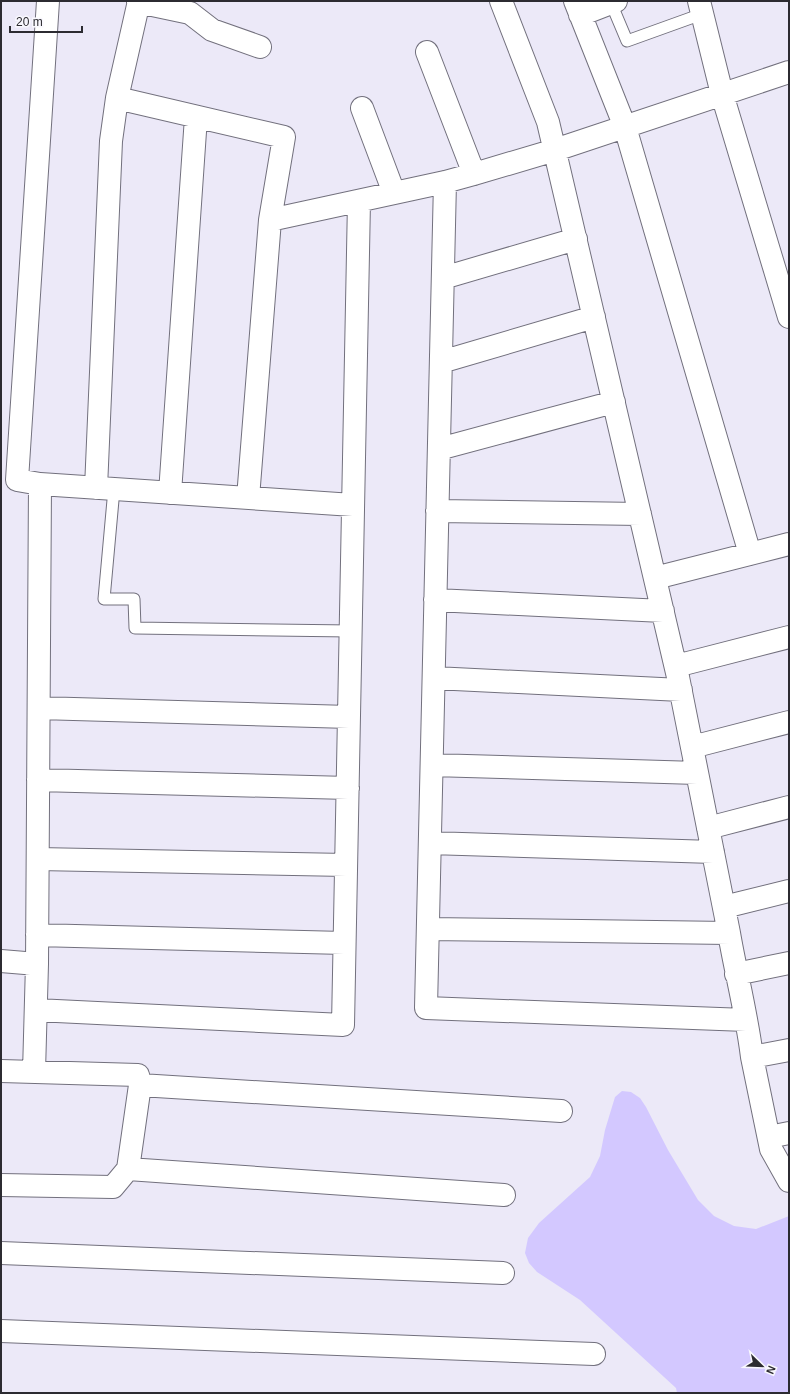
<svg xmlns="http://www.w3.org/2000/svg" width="790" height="1394" font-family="Arial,sans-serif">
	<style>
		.water { fill: #d3c8ff }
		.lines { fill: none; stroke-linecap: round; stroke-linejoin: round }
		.service-casing { stroke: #72707d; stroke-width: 13 }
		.minor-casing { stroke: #72707d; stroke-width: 24 }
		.service { stroke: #fff; stroke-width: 11 }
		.minor { stroke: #fff; stroke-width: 22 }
	</style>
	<rect width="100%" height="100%" fill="#ece9f8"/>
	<path class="water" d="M622 1091 631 1092 640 1098 646 1107 668 1150 698 1200 714 1216 734 1226 756 1229 789 1216V1393H677L676 1388 580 1300 537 1272 529 1263 525 1253 528 1238 539 1223 590 1177 600 1156 605 1130 615 1097Z"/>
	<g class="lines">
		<g class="service-casing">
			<path id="service" d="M611 3 627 41 702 14
				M114 489 104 599H134L135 628 351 631"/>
		</g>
		<g class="minor-casing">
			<path id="minor" d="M501 1 548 122 678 677 729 933C736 974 747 1015 752 1057L789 1050
				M575 1 625 127 750 554
				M699 1 722 94 789 317
				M138 2 190 13 212 30 260 47
				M580 15 616 1
				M427 52 474 174
				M117 98 284 137 270 220
				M362 108 394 193
				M445 182 426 1008 746 1020
				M443 278 576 239
				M441 362 594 317
				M439 449 614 402
				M40 484 353 505
				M96 488 111 141 117 98 139 1
				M170 493 196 117
				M248 498 270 220 445 182 474 174 555 150 789 72
				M437 511 640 514
				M655 578 789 544
				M435 600 663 611
				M676 666 789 637
				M434 678 681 690
				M39 708 349 717
				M692 747 789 722
				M432 765 697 773
				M38 780 348 788
				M708 828 789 807
				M430 843 713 852
				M38 859 346 865
				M724 907 789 891
				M428 929 729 933
				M37 935 344 943
				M1 961 37 964
				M736 974 789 963
				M36 1010 343 1025 359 201
				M752 1057 771 1149 789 1181
				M1 1071 138 1075 140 1085 128 1169 113 1187 1 1185
				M34 1072 37 964 40 484 17 480 48 1
				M140 1085 561 1111
				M769 1137 789 1133
				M128 1169 504 1195
				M1 1253 503 1273
				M1 1331 594 1354"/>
		</g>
		<use href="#service" class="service"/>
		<use href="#minor" class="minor"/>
	</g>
	<rect width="790" height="1394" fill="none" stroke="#2c2b31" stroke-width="4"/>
	<g transform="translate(762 1366) rotate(113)" stroke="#f9f8fe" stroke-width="3" paint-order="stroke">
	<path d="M0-3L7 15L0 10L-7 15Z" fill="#2c2b31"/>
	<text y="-6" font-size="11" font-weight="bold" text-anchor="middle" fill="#2c2b31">N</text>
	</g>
	<path d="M10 26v6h72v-6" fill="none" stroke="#2c2b31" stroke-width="2"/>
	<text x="16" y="26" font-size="12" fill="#2c2b31" stroke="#f9f8fe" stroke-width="3" paint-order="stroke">20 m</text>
</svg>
